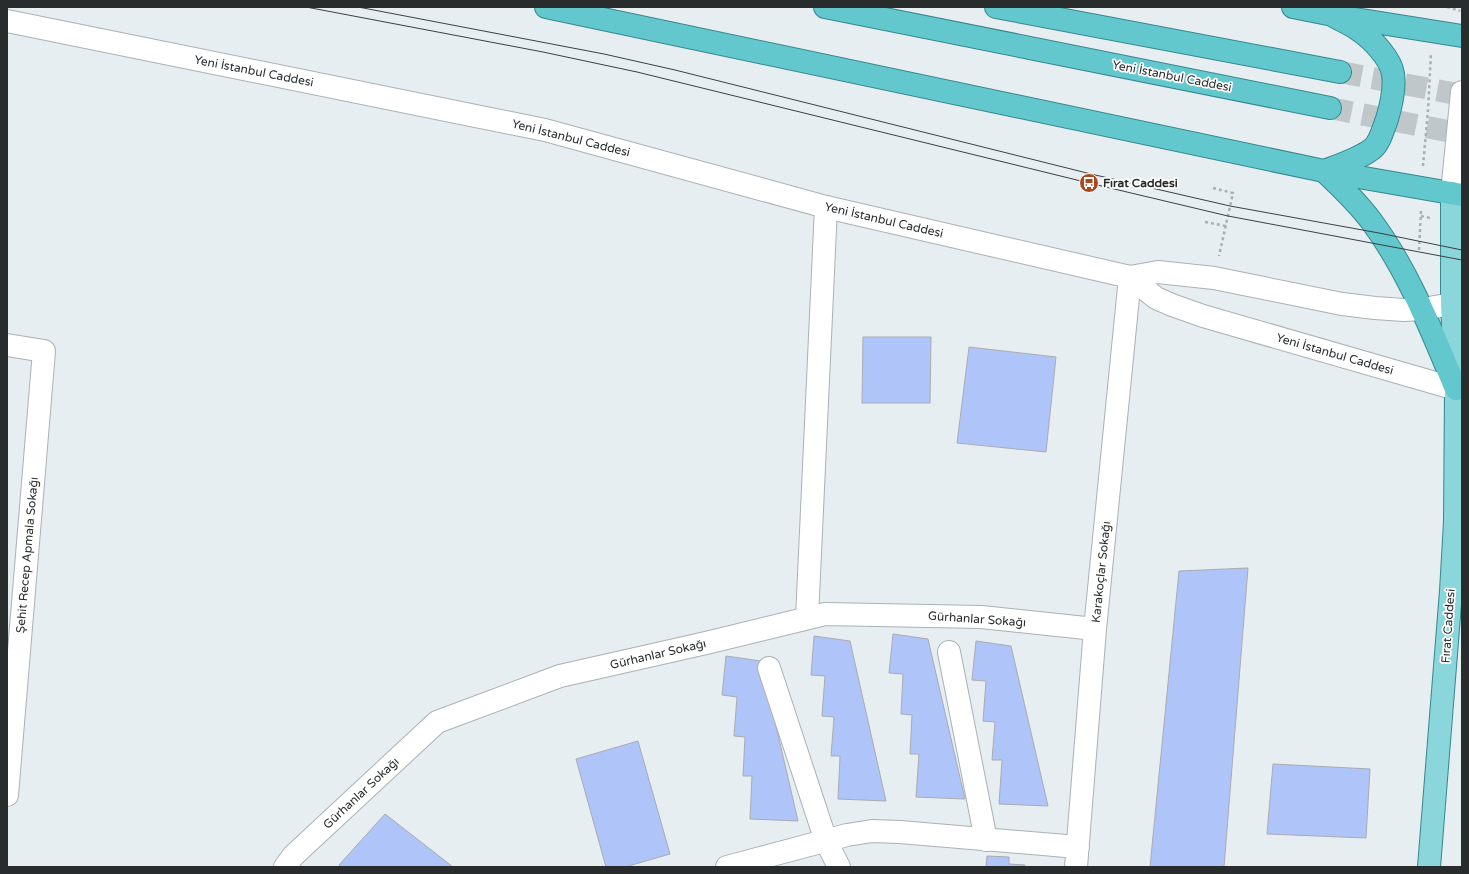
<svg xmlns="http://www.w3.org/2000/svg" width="1469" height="874" font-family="'Varela Round',sans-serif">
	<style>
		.building { fill: #afc4f8; stroke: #a9abb2 }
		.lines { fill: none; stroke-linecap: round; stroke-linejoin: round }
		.trunk-tunnel { stroke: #c0c7cb; stroke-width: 22; stroke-dasharray: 22 11; stroke-linecap: butt }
		.minor-casing { stroke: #aab1b5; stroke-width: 24 }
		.tertiary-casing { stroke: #aab1b5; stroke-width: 24 }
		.secondary-casing { stroke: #aab1b5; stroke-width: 24 }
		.primary-casing { stroke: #35888d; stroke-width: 24 }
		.trunk-casing { stroke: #35888d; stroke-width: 24 }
		.path { stroke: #a9b0b3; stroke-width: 2.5; stroke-dasharray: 3 3; stroke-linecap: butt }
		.minor { stroke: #fff; stroke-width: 22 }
		.tertiary { stroke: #fff; stroke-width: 22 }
		.secondary { stroke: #fff; stroke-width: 22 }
		.primary { stroke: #8ad6da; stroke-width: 22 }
		.trunk { stroke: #63c8ce; stroke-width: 22 }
		.tram { stroke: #3c4041; stroke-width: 1 }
		.labels { text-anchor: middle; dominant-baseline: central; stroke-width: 3.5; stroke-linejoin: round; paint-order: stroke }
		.street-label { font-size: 12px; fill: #292c2d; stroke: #fff }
		.poi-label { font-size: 12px; font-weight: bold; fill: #292c2d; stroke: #fff; text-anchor: start }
	</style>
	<rect width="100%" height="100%" fill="#e6eef2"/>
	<path class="building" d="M863 337H931L930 403H862Z
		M969 347 1056 357 1046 452 957 443Z
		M1248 568 1224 867H1150L1179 571Z
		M893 634 928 639 965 799 916 797 919 754H910L912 715 901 714 903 674 889 673Z
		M814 636 850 641 886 801 838 799 840 756H831L834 717 822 716 825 676 811 675Z
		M976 641 1011 646 1048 806 999 804 1002 760H992L995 722 983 721 986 681 972 680Z
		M726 656 761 661 798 821 750 819 752 776H743L745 737 734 736 737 697 722 695Z
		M638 741 670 854 625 867H606L576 759Z
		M1273 764 1370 769 1366 838 1267 834Z
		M385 814 453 867H342L339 865Z
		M987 856 1009 857V864L1025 865V867H986Z"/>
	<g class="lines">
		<path class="trunk-tunnel" d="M1340 72 1462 95
			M1330 108 1462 134"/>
		<g class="minor-casing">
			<path id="minor" d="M7 345 44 351 7 795
				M807 618 826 207
				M949 652 986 840
				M769 668 826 841 839 867
				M285 867 293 856 437 722 560 676 706 643 825 614 981 617 1095 629
				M727 867 847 835 872 831 900 832 1078 847
				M1076 867 1095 629 1130 277"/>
		</g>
		<g class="tertiary-casing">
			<path id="tertiary" d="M7 21 545 130 826 207 1130 277 1158 272 1214 278 1342 304 1375 308 1404 310 1423 309 1452 304
				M1130 277 1156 298 1172 305 1203 316 1456 389"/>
		</g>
		<g class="secondary-casing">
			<path id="secondary" d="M1452 193 1462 92"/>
		</g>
		<g class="primary-casing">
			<path id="primary" d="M1429 867 1451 591 1455 522 1456 389 1452 304V193"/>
		</g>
		<g class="trunk-casing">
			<path id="trunk" d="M546 7 1324 171 1462 195
				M825 7 1330 108
				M996 7 1340 72
				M1293 7 1343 17 1462 36
				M1324 171C1341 187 1358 203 1372 222 1409 272 1432 332 1456 389
				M1324 171C1340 165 1359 159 1372 149 1380 143 1383 129 1387 119 1391 106 1395 88 1393 74 1391 59 1372 39 1360 31 1351 24 1340 20 1330 14"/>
		</g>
		<path class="path" d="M1447 7 1460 11
			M1423 166 1428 110 1431 53
			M1213 188 1233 193 1219 256
			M1421 216 1430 218
			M1205 222 1226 226
			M1419 250 1421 211"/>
		<use href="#minor" class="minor"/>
		<use href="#tertiary" class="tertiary"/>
		<use href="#secondary" class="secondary"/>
		<use href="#primary" class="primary"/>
		<use href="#trunk" class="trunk"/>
		<path class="tram" d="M306 7 543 52 637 72 1089 183 1228 216 1462 260
			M358 7 604 54 675 70 1091 174 1230 206 1379 233 1462 250"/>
	</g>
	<defs>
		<g id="bus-disc" transform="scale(1)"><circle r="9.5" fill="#ad471e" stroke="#fff"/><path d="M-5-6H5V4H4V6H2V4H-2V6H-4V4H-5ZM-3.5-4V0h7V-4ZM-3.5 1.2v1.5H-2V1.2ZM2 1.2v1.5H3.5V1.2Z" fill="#fff"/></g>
	</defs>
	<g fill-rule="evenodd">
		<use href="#bus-disc" x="1089" y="183"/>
	</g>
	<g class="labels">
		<g class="street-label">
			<text transform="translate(254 71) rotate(11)">Yeni İstanbul Caddesi</text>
			<text transform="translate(1172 76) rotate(11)">Yeni İstanbul Caddesi</text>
			<text transform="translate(571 138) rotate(14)">Yeni İstanbul Caddesi</text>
			<text transform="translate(884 220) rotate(13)">Yeni İstanbul Caddesi</text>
			<text transform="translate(1335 354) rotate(16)">Yeni İstanbul Caddesi</text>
			<text transform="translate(27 555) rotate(-85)">Şehit Recep Apmala Sokağı</text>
			<text transform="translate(1101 572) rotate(-84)">Karakoçlar Sokağı</text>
			<text transform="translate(977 619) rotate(4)">Gürhanlar Sokağı</text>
			<text transform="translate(1448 626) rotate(-86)">Fırat Caddesi</text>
			<text transform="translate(658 654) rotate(-13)">Gürhanlar Sokağı</text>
			<text transform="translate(361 793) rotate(-43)">Gürhanlar Sokağı</text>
		</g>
		<g class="poi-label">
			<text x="1103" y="183">Fırat Caddesi</text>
		</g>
	</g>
	<rect width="1469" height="874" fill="none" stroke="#292c2d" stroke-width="16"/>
</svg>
